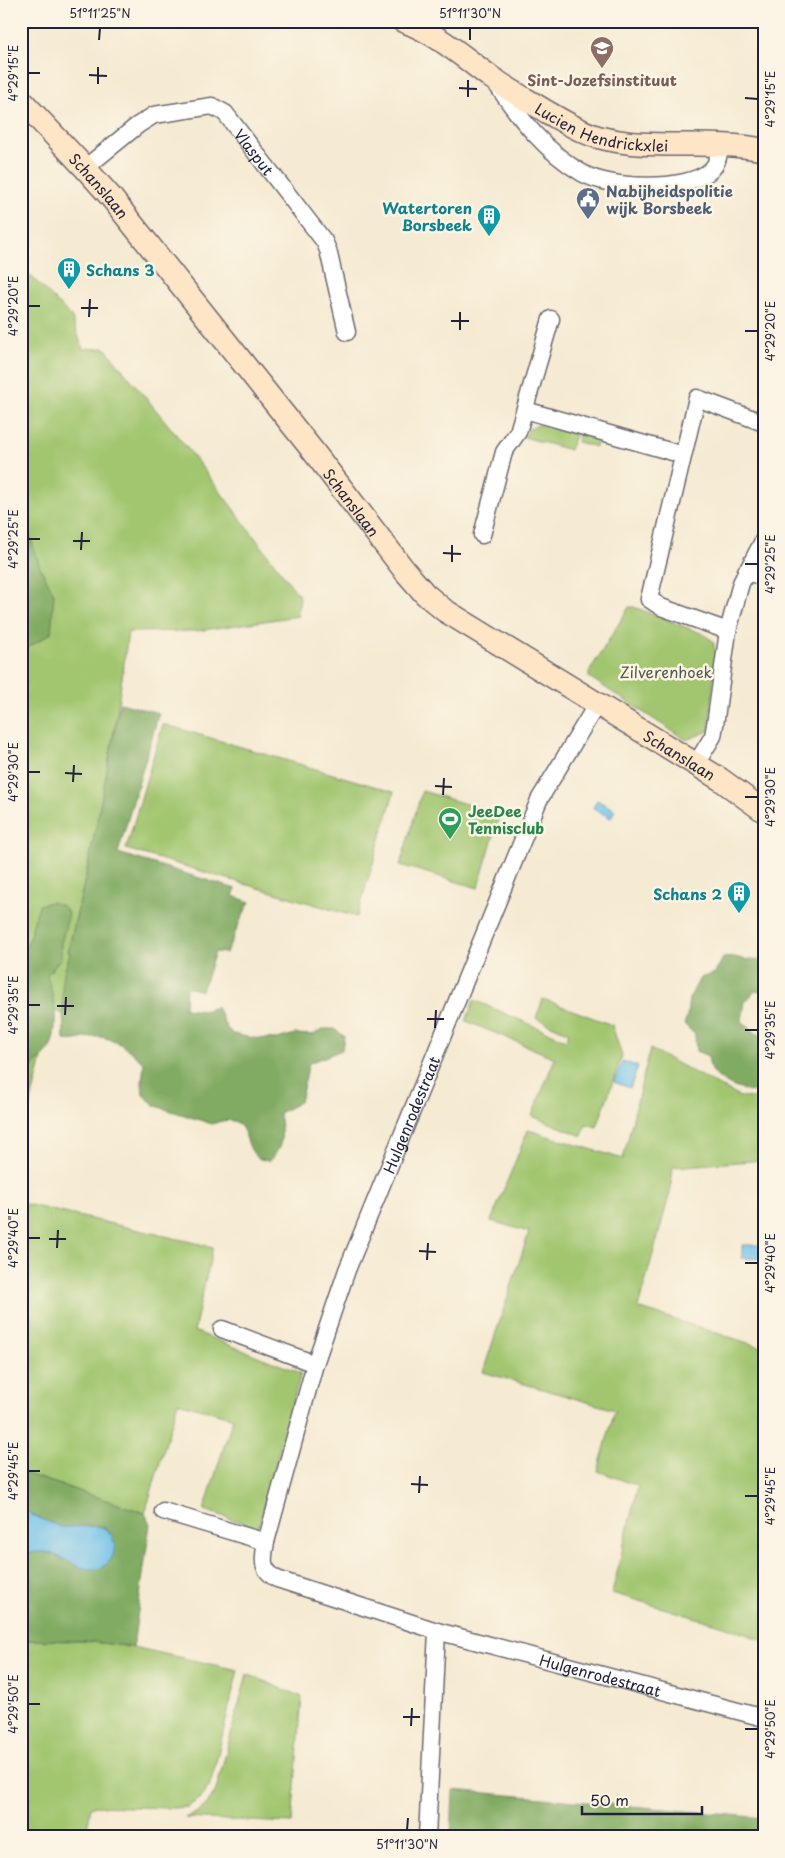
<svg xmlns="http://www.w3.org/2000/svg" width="785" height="1858" font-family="'Playpen Sans',sans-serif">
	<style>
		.green { fill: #a2c670; stroke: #627456 }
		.forest { fill: #81ab62; stroke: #52664e }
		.water { fill: #6ec1ea; stroke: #487292 }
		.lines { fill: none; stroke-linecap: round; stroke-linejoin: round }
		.street-casing { stroke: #6c6870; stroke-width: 19 }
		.secondary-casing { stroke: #6c6870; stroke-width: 25 }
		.street { stroke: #fff; stroke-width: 16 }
		.secondary { stroke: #fee5c5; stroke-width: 22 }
		.ticks { fill: none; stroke: #22223b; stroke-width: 2 }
		.labels { text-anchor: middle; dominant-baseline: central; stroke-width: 5; stroke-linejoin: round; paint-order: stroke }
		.education-label { font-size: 15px; font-weight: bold; fill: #785e54; stroke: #fcf5e5 }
		.street-label { font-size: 15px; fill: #22223b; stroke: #fcf5e5 }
		.service-label { font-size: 15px; font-weight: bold; fill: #4e5e75; stroke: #fcf5e5; text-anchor: start }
		.culture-label { font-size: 15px; font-weight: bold; fill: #0d838f; stroke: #fcf5e5; text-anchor: end }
		.park-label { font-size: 15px; fill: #4f5b4e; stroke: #fcf5e5 }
		.leisure-label { font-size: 15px; font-weight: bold; fill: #27864d; stroke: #fcf5e5; text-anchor: start }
		.neatline { fill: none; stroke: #22223b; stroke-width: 2 }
		.ticks-label { font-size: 12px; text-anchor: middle; fill: #22223b }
	</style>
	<rect width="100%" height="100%" fill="#fcf5e5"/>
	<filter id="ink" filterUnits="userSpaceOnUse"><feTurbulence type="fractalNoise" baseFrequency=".02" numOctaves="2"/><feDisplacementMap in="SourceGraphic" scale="10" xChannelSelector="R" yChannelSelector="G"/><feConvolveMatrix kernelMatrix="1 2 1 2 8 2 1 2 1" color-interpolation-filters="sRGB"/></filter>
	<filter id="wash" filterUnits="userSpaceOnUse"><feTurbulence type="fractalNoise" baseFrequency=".0096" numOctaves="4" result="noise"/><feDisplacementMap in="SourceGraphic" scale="20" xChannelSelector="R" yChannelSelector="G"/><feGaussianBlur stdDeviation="1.12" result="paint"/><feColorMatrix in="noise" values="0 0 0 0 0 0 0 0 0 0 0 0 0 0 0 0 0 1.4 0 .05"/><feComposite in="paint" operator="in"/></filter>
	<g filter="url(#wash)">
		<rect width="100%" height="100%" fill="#f5ead2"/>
		<path class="green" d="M21 271 32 277 71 316 83 349 105 348 188 449 300 597 298 616 197 631 128 632C115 740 94 846 68 951L179 986 164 1041 54 1011 21 1141Z
			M545 422 577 429 570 450 524 437 529 429Z
			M580 431 599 437 596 447 577 442Z
			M629 607H634L703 634 713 641 716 654 709 731 686 740 589 677V672Z
			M163 724 394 792 357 917 126 849Z
			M422 791 500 814 478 888 400 865Z
			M543 999 612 1025 622 1056 597 1127 586 1124 582 1136 532 1116 555 1058 466 1021 474 1000 566 1040 569 1033 536 1018Z
			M650 1049 740 1097 764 1099V1160L673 1167 671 1189 638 1308 764 1348V1641L724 1626 612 1593 638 1486 598 1471 615 1410 483 1372 529 1232 491 1221 528 1130 623 1159Z
			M21 1203 213 1247 194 1331 301 1373 258 1528 204 1510 233 1418 178 1402 145 1513 21 1472Z
			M21 1637 28 1640 84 1641 133 1647 238 1670 214 1770 209 1787 200 1798 188 1807 172 1808 91 1806 86 1837H21Z
			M247 1674 302 1697 292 1823 185 1818C200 1812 209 1805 216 1790Z"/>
		<path class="forest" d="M21 532 30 536 40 567 54 594 51 633 21 652Z
			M120 703 159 713 118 853 236 889 233 896 250 902C240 918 235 936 226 953L215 952 202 991 186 987 185 1009 203 1011 217 1007 226 1027 233 1034 252 1038 277 1039 295 1034 313 1035 322 1029H334L344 1036 342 1050 309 1063 300 1102 279 1113C282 1134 285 1144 270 1161 266 1160 261 1160 258 1158 240 1144 252 1109 212 1124L156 1106 143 1095 142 1082 144 1064C130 1050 113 1035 92 1037 81 1038 75 1042 64 1040L62 979 70 953 68 952 88 867Z
			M51 902 63 906 69 914 61 943V958L47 975C54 997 60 1025 50 1048 47 1055 35 1063 29 1070L21 1069V965L39 905Z
			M735 957 746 960H764V992L755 991 745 1002 742 1021 755 1033 764 1036V1092C746 1093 719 1085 711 1068 709 1064 709 1060 708 1056L696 1051 695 1035 684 1024 687 1016 689 999 700 978 715 973 723 958Z
			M21 1472 145 1513 150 1524 133 1647 84 1641 28 1640 21 1637V1555C36 1551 50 1550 63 1560L113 1537 104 1527 98 1526 61 1527 32 1515 21 1507Z
			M453 1790 764 1818V1837H451Z"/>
		<path class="water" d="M597 800 615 810 611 818 593 808Z
			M623 1061 638 1067 630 1088 614 1082Z
			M742 1245H764V1259L742 1258Z
			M21 1507 32 1515 61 1527 98 1526C122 1532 119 1566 95 1569 80 1571 68 1560 55 1555 45 1550 32 1552 21 1555Z"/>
	</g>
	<g filter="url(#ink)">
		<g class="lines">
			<g class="street-casing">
				<g id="street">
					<path d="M497 85C520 119 546 152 582 173 609 189 687 192 711 170 718 163 719 154 720 145"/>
					<path id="s1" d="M85 168 138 125 154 115 212 106 225 113 324 241 328 250 347 332"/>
					<path d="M525 410 683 455"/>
					<path d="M482 535 504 452 518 432 551 319"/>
					<path d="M746 571 764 578"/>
					<path d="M728 631 661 607 649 599 697 398 764 423"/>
					<path d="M696 764 713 736 715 725 728 631 741 583 764 539"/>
					<path d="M222 1329 315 1364"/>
					<path d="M163 1511 266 1542"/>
					<path id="s2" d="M437 1631 764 1718"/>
					<path id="s3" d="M427 1837 437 1631 277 1579C260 1569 263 1559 266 1542L315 1364 347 1270 539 800 597 704"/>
				</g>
			</g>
			<g class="secondary-casing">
				<g id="secondary">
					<path id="s4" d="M403 21C437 33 463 57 492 78 509 90 529 101 547 112 563 121 580 132 598 137 652 152 710 138 764 150"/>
					<path id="s5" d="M21 100 85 168 110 196 313 451 405 571 425 594 444 610 720 779 764 811"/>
				</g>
			</g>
			<use href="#street" class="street"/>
			<use href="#secondary" class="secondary"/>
		</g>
	</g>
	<path class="ticks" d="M99 40 100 28M470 40V28M28 73H40M89 75 107 76M98 84V67M459 88 477 89M468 97V80M745 98 758 99M28 306H40M81 308H98M89 317 90 299M451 321H469M460 330V312M745 331H758M28 539H40M73 541H90M81 550 82 532M443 553 461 554M452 562V545M745 564H758M28 772H40M65 773 82 774M73 782 74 765M435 786 452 787M443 795 444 778M745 797H758M28 1005H40M57 1006H74M65 1015 66 997M427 1019H444M435 1028 436 1010M745 1030H758M28 1238H40M49 1239H66M57 1248 58 1230M419 1251 436 1252M427 1260 428 1243M745 1263H758M28 1471H40M411 1484 428 1485M419 1493 420 1476M745 1496H758M28 1704H40M403 1717H420M411 1726 412 1708M745 1729H758M407 1830 408 1818"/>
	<defs>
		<g id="school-pin" transform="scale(1.25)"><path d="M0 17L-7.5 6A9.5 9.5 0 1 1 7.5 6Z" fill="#8d6e63" stroke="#fcf5e5"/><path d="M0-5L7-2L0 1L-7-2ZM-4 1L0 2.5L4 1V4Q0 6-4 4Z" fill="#fff"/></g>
		<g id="civic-pin" transform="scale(1.25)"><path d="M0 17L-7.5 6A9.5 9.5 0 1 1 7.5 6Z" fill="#5c6f8a" stroke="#fcf5e5"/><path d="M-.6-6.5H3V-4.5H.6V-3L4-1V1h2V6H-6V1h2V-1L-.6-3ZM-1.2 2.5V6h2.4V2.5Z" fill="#fff"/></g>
		<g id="building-pin" transform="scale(1.25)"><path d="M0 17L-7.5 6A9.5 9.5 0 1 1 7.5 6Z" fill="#0f9aa8" stroke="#fcf5e5"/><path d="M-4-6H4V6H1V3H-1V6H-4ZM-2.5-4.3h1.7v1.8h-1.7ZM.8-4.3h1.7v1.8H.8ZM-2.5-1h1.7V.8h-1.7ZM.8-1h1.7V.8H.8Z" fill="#fff"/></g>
		<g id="stadium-pin" transform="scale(1.25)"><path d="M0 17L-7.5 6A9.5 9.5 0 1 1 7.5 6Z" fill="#2e9e5b" stroke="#fcf5e5"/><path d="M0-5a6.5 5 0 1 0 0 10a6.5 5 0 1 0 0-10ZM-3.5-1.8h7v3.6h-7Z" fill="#fff"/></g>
	</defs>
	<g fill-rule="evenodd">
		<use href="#school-pin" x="602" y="48"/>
		<use href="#civic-pin" x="588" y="199"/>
		<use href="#building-pin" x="489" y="216"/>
		<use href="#building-pin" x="69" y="269"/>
		<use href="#stadium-pin" x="450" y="819"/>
		<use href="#building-pin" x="739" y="893"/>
	</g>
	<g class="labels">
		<g class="education-label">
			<text x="602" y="79">Sint-Jozefsinstituut</text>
		</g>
		<g class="street-label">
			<text stroke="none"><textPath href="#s4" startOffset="229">Lucien Hendrickxlei</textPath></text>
			<text stroke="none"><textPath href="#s1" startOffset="209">Vlasput</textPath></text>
			<text stroke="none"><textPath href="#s5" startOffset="116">Schanslaan</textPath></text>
			<text stroke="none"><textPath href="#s5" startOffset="521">Schanslaan</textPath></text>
			<text stroke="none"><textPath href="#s5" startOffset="940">Schanslaan</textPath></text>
			<text stroke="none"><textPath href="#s3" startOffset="869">Hulgenrodestraat</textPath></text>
			<text stroke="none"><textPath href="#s2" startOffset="169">Hulgenrodestraat</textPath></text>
		</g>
		<g class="service-label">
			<text x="606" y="190">Nabijheidspolitie<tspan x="606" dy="17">wijk Borsbeek</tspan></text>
		</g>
		<g class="culture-label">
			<text x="472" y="207">Watertoren<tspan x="472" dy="17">Borsbeek</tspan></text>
			<text x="86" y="269" text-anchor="start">Schans 3</text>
			<text x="722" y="893">Schans 2</text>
		</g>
		<g class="park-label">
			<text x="666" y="671">Zilverenhoek</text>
		</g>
		<g class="leisure-label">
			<text x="468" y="810">JeeDee<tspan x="468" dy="17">Tennisclub</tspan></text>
		</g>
	</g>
	<rect width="785" height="1858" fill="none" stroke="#fcf5e5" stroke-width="55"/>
	<path d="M582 1806v8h120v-8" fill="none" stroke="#22223b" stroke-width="2.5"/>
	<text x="590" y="1806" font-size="15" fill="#22223b" stroke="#fcf5e5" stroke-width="4" paint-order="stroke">50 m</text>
	<rect x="28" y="28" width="730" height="1802" class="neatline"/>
	<g class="ticks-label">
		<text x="100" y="18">51°11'25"N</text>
		<text x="470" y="18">51°11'30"N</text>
		<text transform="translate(14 73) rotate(-90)" y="4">4°29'15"E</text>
		<text transform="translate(771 99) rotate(-90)" y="4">4°29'15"E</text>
		<text transform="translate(14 306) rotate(-90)" y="4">4°29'20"E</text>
		<text transform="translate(771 331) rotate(-90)" y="4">4°29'20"E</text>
		<text transform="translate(14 539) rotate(-90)" y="4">4°29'25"E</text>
		<text transform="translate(771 564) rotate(-90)" y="4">4°29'25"E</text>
		<text transform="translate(14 772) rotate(-90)" y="4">4°29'30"E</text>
		<text transform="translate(771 797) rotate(-90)" y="4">4°29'30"E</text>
		<text transform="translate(14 1005) rotate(-90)" y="4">4°29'35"E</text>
		<text transform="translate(771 1030) rotate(-90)" y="4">4°29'35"E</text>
		<text transform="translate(14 1238) rotate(-90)" y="4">4°29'40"E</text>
		<text transform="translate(771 1263) rotate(-90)" y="4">4°29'40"E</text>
		<text transform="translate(14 1471) rotate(-90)" y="4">4°29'45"E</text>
		<text transform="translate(771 1496) rotate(-90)" y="4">4°29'45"E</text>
		<text transform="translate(14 1704) rotate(-90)" y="4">4°29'50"E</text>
		<text transform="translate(771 1729) rotate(-90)" y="4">4°29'50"E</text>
		<text x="407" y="1849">51°11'30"N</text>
	</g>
</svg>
